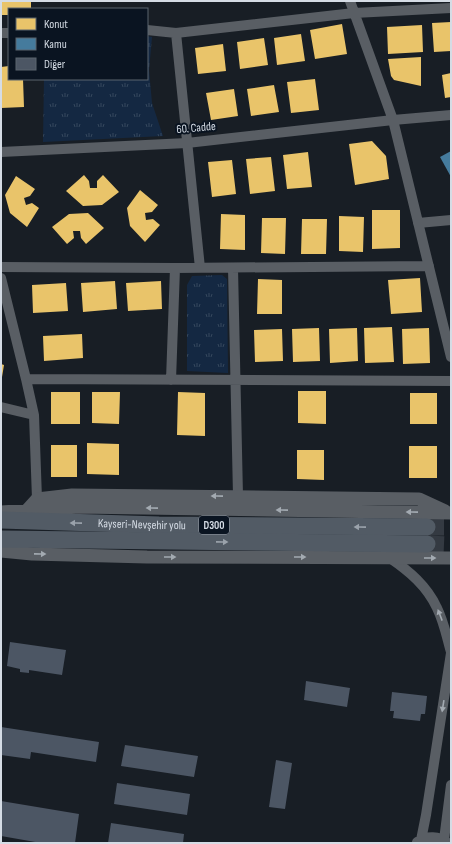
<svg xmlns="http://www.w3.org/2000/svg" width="452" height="844" font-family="'Sofia Sans Condensed',sans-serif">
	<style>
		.grass { fill: url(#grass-tufts) }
		.homes { fill: #e9c46a }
		.public { fill: #457b9d }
		.building { fill: #4c5664 }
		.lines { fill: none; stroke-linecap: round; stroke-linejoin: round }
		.trunk-tunnel { stroke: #343a42; stroke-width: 17; stroke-dasharray: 17 8; stroke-linecap: butt }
		.minor { stroke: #595e64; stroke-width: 10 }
		.tertiary { stroke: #595e64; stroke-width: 13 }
		.trunk { stroke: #525b65; stroke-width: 17 }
		.oneway { fill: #a3aab1 }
		.oneway2 { fill: #9aa2ab }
		.labels { text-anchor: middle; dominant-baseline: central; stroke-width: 4; stroke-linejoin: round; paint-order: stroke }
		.shield { fill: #0a1421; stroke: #98a0aa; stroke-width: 1 }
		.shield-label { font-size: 11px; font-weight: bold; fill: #d5dce5 }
		.street-label { font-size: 12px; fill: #d5dce5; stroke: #0a1421 }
	</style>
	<defs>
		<pattern id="grass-tufts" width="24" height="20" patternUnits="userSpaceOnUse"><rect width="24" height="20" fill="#142842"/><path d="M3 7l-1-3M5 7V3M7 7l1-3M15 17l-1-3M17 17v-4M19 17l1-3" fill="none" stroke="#35475d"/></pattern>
	</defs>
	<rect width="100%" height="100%" fill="#181e25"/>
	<path class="grass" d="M147 36 152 37 149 70 152 103 163 136 43 142 44 79H147Z
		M222 275 227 279 228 373 187 371V285L192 276Z"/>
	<path class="homes" d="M1 1H31V9H9V15H1Z
		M451 22V51L434 52 432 23Z
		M342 24 347 54 315 59 310 30Z
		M422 25 423 52 388 54 387 27Z
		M301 34 305 61 277 65 274 38Z
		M264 38 268 65 240 69 237 42Z
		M223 44 226 71 198 74 195 48Z
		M421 57V86L394 80 391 76 388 59Z
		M9 66V79H23L24 107 1 108V67Z
		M451 73V97L445 98 442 75Z
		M315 79 319 110 291 113 287 82Z
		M274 85 279 112 251 116 247 89Z
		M234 89 238 116 211 120 206 93Z
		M372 141 386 156 389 179 355 185 349 144Z
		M308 152 312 187 287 189 283 155Z
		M271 157 275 191 250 194 246 159Z
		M232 160 236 194 212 197 208 162Z
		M84 175 89 181 90 188H97V181L103 175 119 192 102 205 83 206 66 191Z
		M16 176 35 189 30 196 24 198 26 205 32 203 39 208 27 227 10 213 5 195Z
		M140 190 158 205 152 212 145 213 146 220 153 219 160 225 145 242 130 226 127 208Z
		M372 210H400V248L372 249Z
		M88 213 104 228 86 244 81 238 80 231H73L74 238 67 244 52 227 69 214Z
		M221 214 245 215V250L220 249Z
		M339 216 364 217 363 252 339 251Z
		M262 218H286L285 254 261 253Z
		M302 219H327L326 254H301Z
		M420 278 422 312 391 314 388 280Z
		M258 279 282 280V314H257Z
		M115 281 117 309 83 312 81 283Z
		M161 281 162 309 128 311 126 283Z
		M66 283 68 311 33 313 32 285Z
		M392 327 394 362 365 363 364 328Z
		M319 328 320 361 293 362 292 329Z
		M357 328 358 361 330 363 329 329Z
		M429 328 430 363 403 364 402 329Z
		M282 329 283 361 255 362 254 330Z
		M82 334 83 358 44 361 43 336Z
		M1 364 4 365 2 377H1Z
		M298 391H326V424L298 423Z
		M51 392H80V424H51Z
		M92 392H120L119 424 92 423Z
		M178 392 205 393V436L177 435Z
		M410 393H437V424H410Z
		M87 443 119 444V475L87 474Z
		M51 445H77V477H51Z
		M409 446H437V478H409Z
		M297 450H324V480L297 479Z"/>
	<path class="public" d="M451 151V177L440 157Z"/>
	<path class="building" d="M10 642 66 650 62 675 29 670V673L20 672V669L7 666Z
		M306 681 350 688 347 707 304 700Z
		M392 692 427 696 425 714H421L420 721 393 718 394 711H390Z
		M1 727 99 742 96 762 31 752 30 759 1 755Z
		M125 745 198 756 194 777 121 766Z
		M276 760 292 763 285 809 269 807Z
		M117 783 190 794 187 815 114 804Z
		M1 801 79 814 75 843H41L1 836Z
		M111 823 184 834 183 843H108Z"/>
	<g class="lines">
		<path class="trunk-tunnel" d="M427 527H451
			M427 544 451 545"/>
		<path class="minor" d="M350 1 393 120 451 357
			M147 30 176 33 354 13 451 8
			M1 33H9
			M176 33 200 268
			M1 152 187 143 393 120 451 115
			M418 223 451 220
			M1 267 175 268 429 266
			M233 268 238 496
			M1 278 26 379 34 415 37 499
			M26 379 451 381
			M171 380 175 268
			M1 407 34 415
			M390 558C409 571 427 586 437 608 444 622 447 638 451 652
			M421 840 426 815 451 653
			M444 840 451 785
			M417 842C427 835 439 836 448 843"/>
		<path class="tertiary" d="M27 510 37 499 72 495 419 499 445 511
			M1 512 79 507 451 513
			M1 551 32 554 147 557 451 558"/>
		<g class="trunk">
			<path id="s1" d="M1 520 159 525 427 527"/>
			<path d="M1 539 427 544"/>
		</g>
	</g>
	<defs><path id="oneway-solid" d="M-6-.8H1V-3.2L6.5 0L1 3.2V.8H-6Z"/></defs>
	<g class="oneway">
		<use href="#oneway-solid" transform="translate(217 496) rotate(-179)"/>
		<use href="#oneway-solid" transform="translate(152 508) rotate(-179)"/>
		<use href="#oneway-solid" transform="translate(282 510) rotate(-179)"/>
		<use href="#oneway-solid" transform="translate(412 512) rotate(-179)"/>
		<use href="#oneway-solid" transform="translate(40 554) rotate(1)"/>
		<use href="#oneway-solid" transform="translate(170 557)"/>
		<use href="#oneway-solid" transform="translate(300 557)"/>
		<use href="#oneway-solid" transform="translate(430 558)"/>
		<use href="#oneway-solid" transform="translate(440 615) rotate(-111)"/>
		<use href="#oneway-solid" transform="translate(443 706) rotate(99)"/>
	</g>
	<g class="oneway2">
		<use href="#oneway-solid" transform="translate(76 523) rotate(-179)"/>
		<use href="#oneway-solid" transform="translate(360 527) rotate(-179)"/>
		<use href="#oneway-solid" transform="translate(222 542) rotate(1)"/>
	</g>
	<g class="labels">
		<rect class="shield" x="199" y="516" width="30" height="18" rx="3"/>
		<g class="shield-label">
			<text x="214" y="525">D300</text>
		</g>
		<g class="street-label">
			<text transform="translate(196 128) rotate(-5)">60. Cadde</text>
			<text stroke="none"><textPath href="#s1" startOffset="141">Kayseri-Nevşehir yolu</textPath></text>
		</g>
	</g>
	<rect width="452" height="844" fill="none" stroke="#d5dce5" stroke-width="4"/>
	<rect x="8" y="8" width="140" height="72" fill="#0a1421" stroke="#5b646f"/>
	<rect x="16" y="18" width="20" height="12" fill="#e9c46a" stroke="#5b646f"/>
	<text x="44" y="28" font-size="12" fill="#d5dce5">Konut</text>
	<rect x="16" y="38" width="20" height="12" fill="#457b9d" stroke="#5b646f"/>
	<text x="44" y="48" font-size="12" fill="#d5dce5">Kamu</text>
	<rect x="16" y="58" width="20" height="12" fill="#4c5664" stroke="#5b646f"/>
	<text x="44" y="68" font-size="12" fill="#d5dce5">Diğer</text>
</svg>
